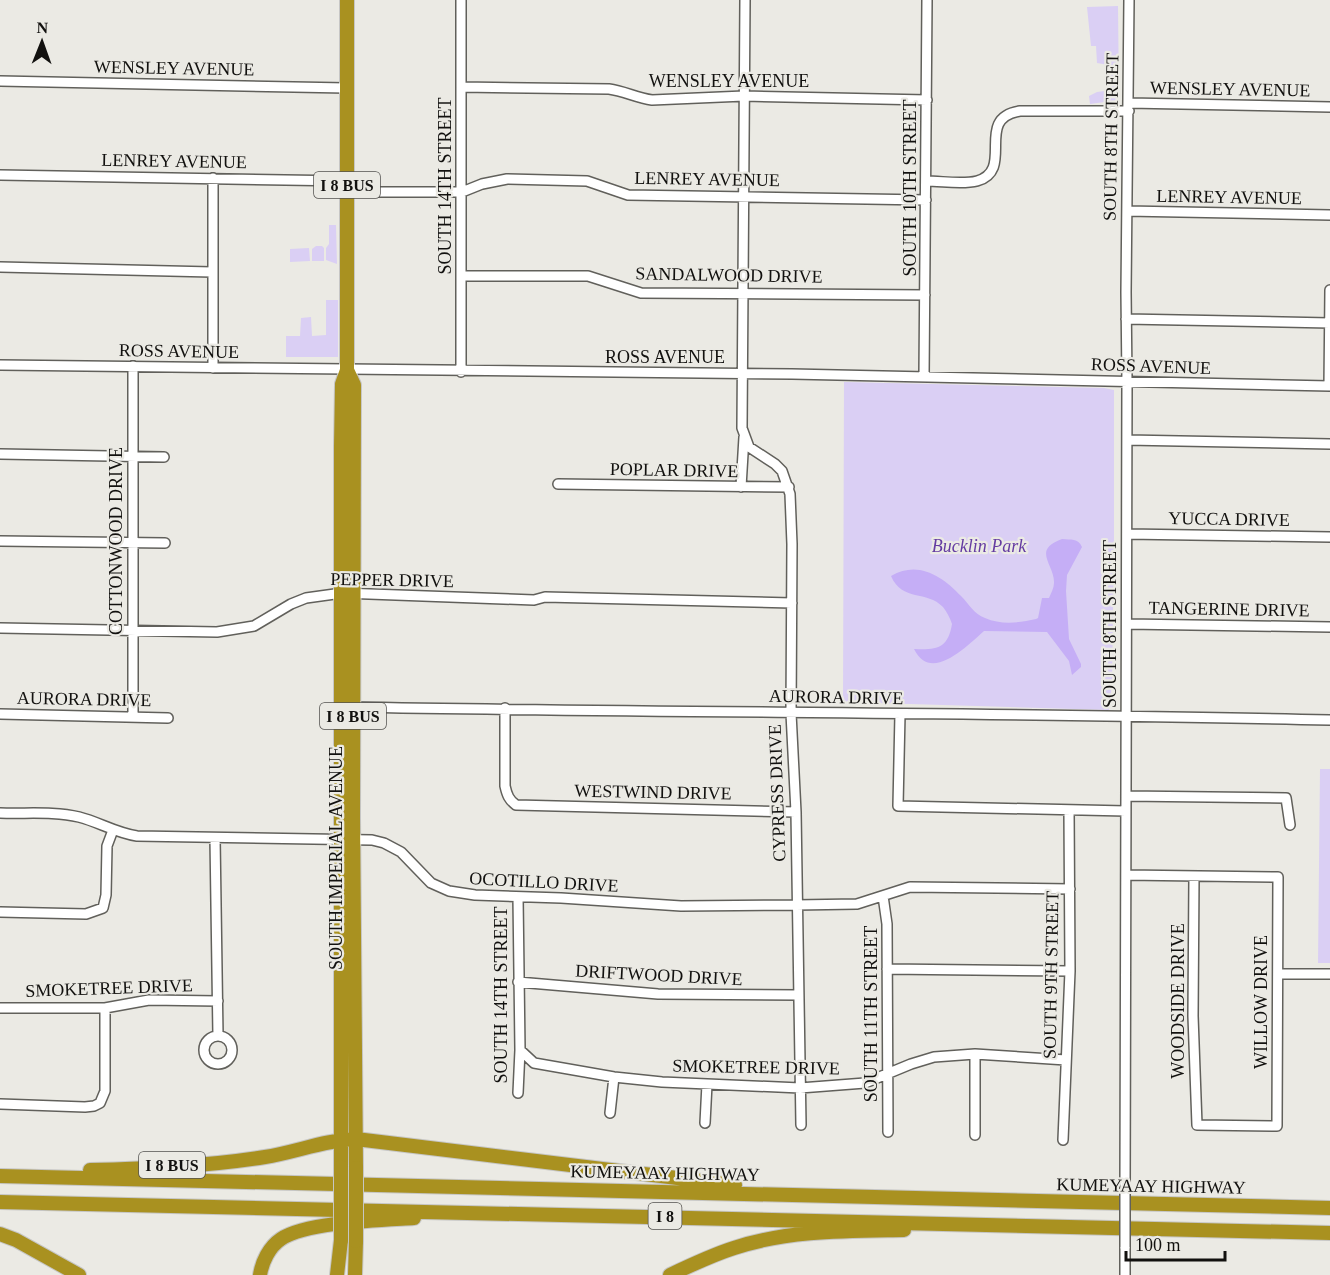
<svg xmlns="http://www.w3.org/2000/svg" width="1330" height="1275" font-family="Georgia,serif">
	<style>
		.green { fill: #dacff4 }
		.water { fill: #c5aef6 }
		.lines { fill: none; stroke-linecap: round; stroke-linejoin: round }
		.minor-casing { stroke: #61605b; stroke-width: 12 }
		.highway-casing { stroke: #c6c6c5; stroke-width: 16 }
		.minor { stroke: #fff; stroke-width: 9 }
		.highway { stroke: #a99120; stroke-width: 14 }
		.minor-bridge-casing { stroke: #61605b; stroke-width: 12; stroke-linecap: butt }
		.highway-bridge-casing { stroke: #c6c6c5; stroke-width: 16; stroke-linecap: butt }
		.minor-bridge { stroke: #fff; stroke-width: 9 }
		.highway-bridge { stroke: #a99120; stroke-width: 14 }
		.labels { text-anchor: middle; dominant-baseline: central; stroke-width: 4.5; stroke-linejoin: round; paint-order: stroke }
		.shield { fill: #ebeae4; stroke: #53524f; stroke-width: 1.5 }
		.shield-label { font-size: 16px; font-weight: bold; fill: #12110f }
		.street-label { font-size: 18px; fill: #12110f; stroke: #ebeae4 }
		.park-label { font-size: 18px; font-style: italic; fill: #653ca2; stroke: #ebeae4 }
	</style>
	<rect width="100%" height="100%" fill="#ebeae4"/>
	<path class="green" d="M1118 6 1119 100 1090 104 1089 96 1097 92 1112 90 1109 65 1097 63 1096 46H1091L1087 7Z
		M329 225H336L337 264 326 260V248L329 244Z
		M316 246H322L324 248V261H312V249Z
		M309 248 310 261 290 262V249Z
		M326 300H338V357H286V336H300L301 318 311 317 312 336 326 335Z
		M844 382 1104 388 1114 390V542L1112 684 1109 710 843 702Z
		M1320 769H1330V963H1318Z"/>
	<path class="water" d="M1062 539C1071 540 1078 538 1082 547L1067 575 1066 591 1069 639 1081 664V667L1072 675 1069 661 1047 632 984 631C968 645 931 684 914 649 936 650 948 649 952 624 950 618 947 612 943 607 927 590 902 602 891 576 918 560 942 576 961 596 969 604 974 614 985 618 1001 625 1019 623 1036 619L1038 618 1042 598H1049C1051 593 1054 588 1054 583 1055 565 1031 550 1062 539Z"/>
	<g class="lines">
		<g class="minor-casing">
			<path id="minor" d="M745 0 742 428 749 447 775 464 782 471 790 494 792 544 791 713 796 812 801 1125
				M0 81 346 88
				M461 87 609 89C624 91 637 98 652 100L744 96 927 100
				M1129 103 1330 107
				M0 175 347 181
				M926 181C942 181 962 185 977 181 1016 170 973 118 1020 111H1129
				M347 192H462L482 184 507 179 587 181 628 195 926 200
				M1127 211 1330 215
				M0 267 212 272
				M461 276H588L641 293 925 295
				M1126 319 1330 323
				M0 365 792 374 1330 386
				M213 368V178
				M461 372V0
				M924 377 927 0
				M1329 386 1330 290
				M1127 440 1330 444
				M0 454 164 457
				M558 484 789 487
				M741 487 744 437
				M1127 534 1330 537
				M0 541 165 543
				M1127 624 1330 627
				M0 628 217 632 254 626 291 604 306 598 342 593 534 600 545 597 792 603
				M348 707C675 713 1003 712 1330 720
				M505 708V786C507 795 509 800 516 805L796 812
				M0 714 168 718
				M900 714 898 806 1126 811
				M133 716V366
				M1126 796 1286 798 1290 825
				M0 813C26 814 54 811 79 817 99 822 116 833 137 836L372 840 384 843 401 852 431 883 449 891 475 895 561 898 681 906 796 905 857 904 910 887 1070 889
				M215 838 218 1036
				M1126 875 1278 877 1277 1126 1197 1125 1193 1016 1194 876
				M883 896 887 924 888 1132
				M0 912 86 914 103 908 106 895 107 846 113 830
				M887 969 1070 971
				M1278 974H1330
				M518 982 658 994 798 995
				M0 1008H105L149 1000 218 1001
				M204 1050a14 14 0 1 1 28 0a14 14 0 1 1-28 0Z
				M520 1050 534 1063 614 1077 662 1082 800 1088 865 1083 911 1064 934 1057 975 1054 1066 1060
				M518 1093 520 1050 518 897
				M0 1104 85 1107 94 1106 100 1103 105 1091V1008
				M610 1113 614 1077
				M705 1123 707 1084
				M975 1135V1054
				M1063 1140 1070 971 1069 810
				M1125 1190 1127 382 1126 292 1129 0
				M1125 1247V1275"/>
		</g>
		<g class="highway-casing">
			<path id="highway" d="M347 370 354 385 353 818 356 1168
				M341 1167V446L342 384 347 370V0
				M90 1170C148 1169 208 1166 265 1157 296 1152 325 1140 356 1139L735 1185
				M0 1176 1330 1208
				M0 1202 1330 1233
				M0 1234 16 1240 79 1275
				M260 1275C262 1262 269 1247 281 1239 306 1222 381 1220 414 1218
				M337 1275 341 1240
				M355 1275 356 1241
				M670 1275C691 1265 712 1255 734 1248 788 1230 848 1231 904 1230"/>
		</g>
		<use href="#minor" class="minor"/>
		<use href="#highway" class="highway"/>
		<g class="minor-bridge-casing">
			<path id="minor-bridge" d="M1125 1247V1190"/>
		</g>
		<g class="highway-bridge-casing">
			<path id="highway-bridge" d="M341 1240V1167
				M356 1241V1168"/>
		</g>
		<use href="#minor-bridge" class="minor-bridge"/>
		<use href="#highway-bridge" class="highway-bridge"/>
	</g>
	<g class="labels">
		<g class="shield">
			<rect x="314" y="172" width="66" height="26" rx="4.5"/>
			<rect x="320" y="703" width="66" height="26" rx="4.5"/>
			<rect x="139" y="1152" width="66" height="26" rx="4.5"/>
			<rect x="648.5" y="1203" width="33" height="26" rx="4.5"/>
		</g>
		<g class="shield-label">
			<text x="347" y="185">I 8 BUS</text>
			<text x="353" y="716">I 8 BUS</text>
			<text x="172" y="1165">I 8 BUS</text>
			<text x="665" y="1216">I 8</text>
		</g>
		<g class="street-label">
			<text transform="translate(174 68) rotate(1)">WENSLEY AVENUE</text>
			<text x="729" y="81">WENSLEY AVENUE</text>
			<text transform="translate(1230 89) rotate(1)">WENSLEY AVENUE</text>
			<text transform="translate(1111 137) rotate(-89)">SOUTH 8TH STREET</text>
			<text transform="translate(174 161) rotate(1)">LENREY AVENUE</text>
			<text transform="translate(707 179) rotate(1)">LENREY AVENUE</text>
			<text transform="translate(445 186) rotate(-90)">SOUTH 14TH STREET</text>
			<text transform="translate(910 188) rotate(-90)">SOUTH 10TH STREET</text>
			<text transform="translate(1229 197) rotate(1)">LENREY AVENUE</text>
			<text transform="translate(729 275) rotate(1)">SANDALWOOD DRIVE</text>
			<text transform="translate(179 351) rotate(1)">ROSS AVENUE</text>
			<text x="665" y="357">ROSS AVENUE</text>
			<text transform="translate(1151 366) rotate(2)">ROSS AVENUE</text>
			<text transform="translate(674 470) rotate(1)">POPLAR DRIVE</text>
			<text transform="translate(1229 519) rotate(1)">YUCCA DRIVE</text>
			<text transform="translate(116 541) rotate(-90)">COTTONWOOD DRIVE</text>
			<text transform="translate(392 580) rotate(1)">PEPPER DRIVE</text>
			<text transform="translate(1229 609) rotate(1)">TANGERINE DRIVE</text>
			<text transform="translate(1110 624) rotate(-90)">SOUTH 8TH STREET</text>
			<text transform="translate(836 697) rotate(1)">AURORA DRIVE</text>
			<text transform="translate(84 699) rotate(1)">AURORA DRIVE</text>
			<text transform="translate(653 792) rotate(1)">WESTWIND DRIVE</text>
			<text transform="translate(777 793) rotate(-92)">CYPRESS DRIVE</text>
			<text transform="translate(336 858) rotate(-90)">SOUTH IMPERIAL AVENUE</text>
			<text transform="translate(544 882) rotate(3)">OCOTILLO DRIVE</text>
			<text transform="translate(659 975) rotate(3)">DRIFTWOOD DRIVE</text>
			<text transform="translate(1051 975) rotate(-89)">SOUTH 9TH STREET</text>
			<text transform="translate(109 988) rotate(-2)">SMOKETREE DRIVE</text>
			<text transform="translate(501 995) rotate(-90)">SOUTH 14TH STREET</text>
			<text transform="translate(1178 1001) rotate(-90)">WOODSIDE DRIVE</text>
			<text transform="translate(1261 1002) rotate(-90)">WILLOW DRIVE</text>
			<text transform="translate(871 1014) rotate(-90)">SOUTH 11TH STREET</text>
			<text transform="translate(756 1067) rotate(1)">SMOKETREE DRIVE</text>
			<text transform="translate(665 1173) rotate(1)">KUMEYAAY HIGHWAY</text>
			<text transform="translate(1151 1186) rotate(1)">KUMEYAAY HIGHWAY</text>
		</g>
		<g class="park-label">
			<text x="979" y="546">Bucklin Park</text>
		</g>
	</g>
	<g transform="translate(42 42) rotate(1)" stroke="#ebeae4" stroke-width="4.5" paint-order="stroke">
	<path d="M0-4.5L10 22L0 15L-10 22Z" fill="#12110f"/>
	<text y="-9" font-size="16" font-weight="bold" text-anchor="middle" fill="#12110f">N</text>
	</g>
	<path d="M1126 1251v9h99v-9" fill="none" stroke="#12110f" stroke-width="3"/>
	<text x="1135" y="1251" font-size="18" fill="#12110f" stroke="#ebeae4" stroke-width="4.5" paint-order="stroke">100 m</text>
</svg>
